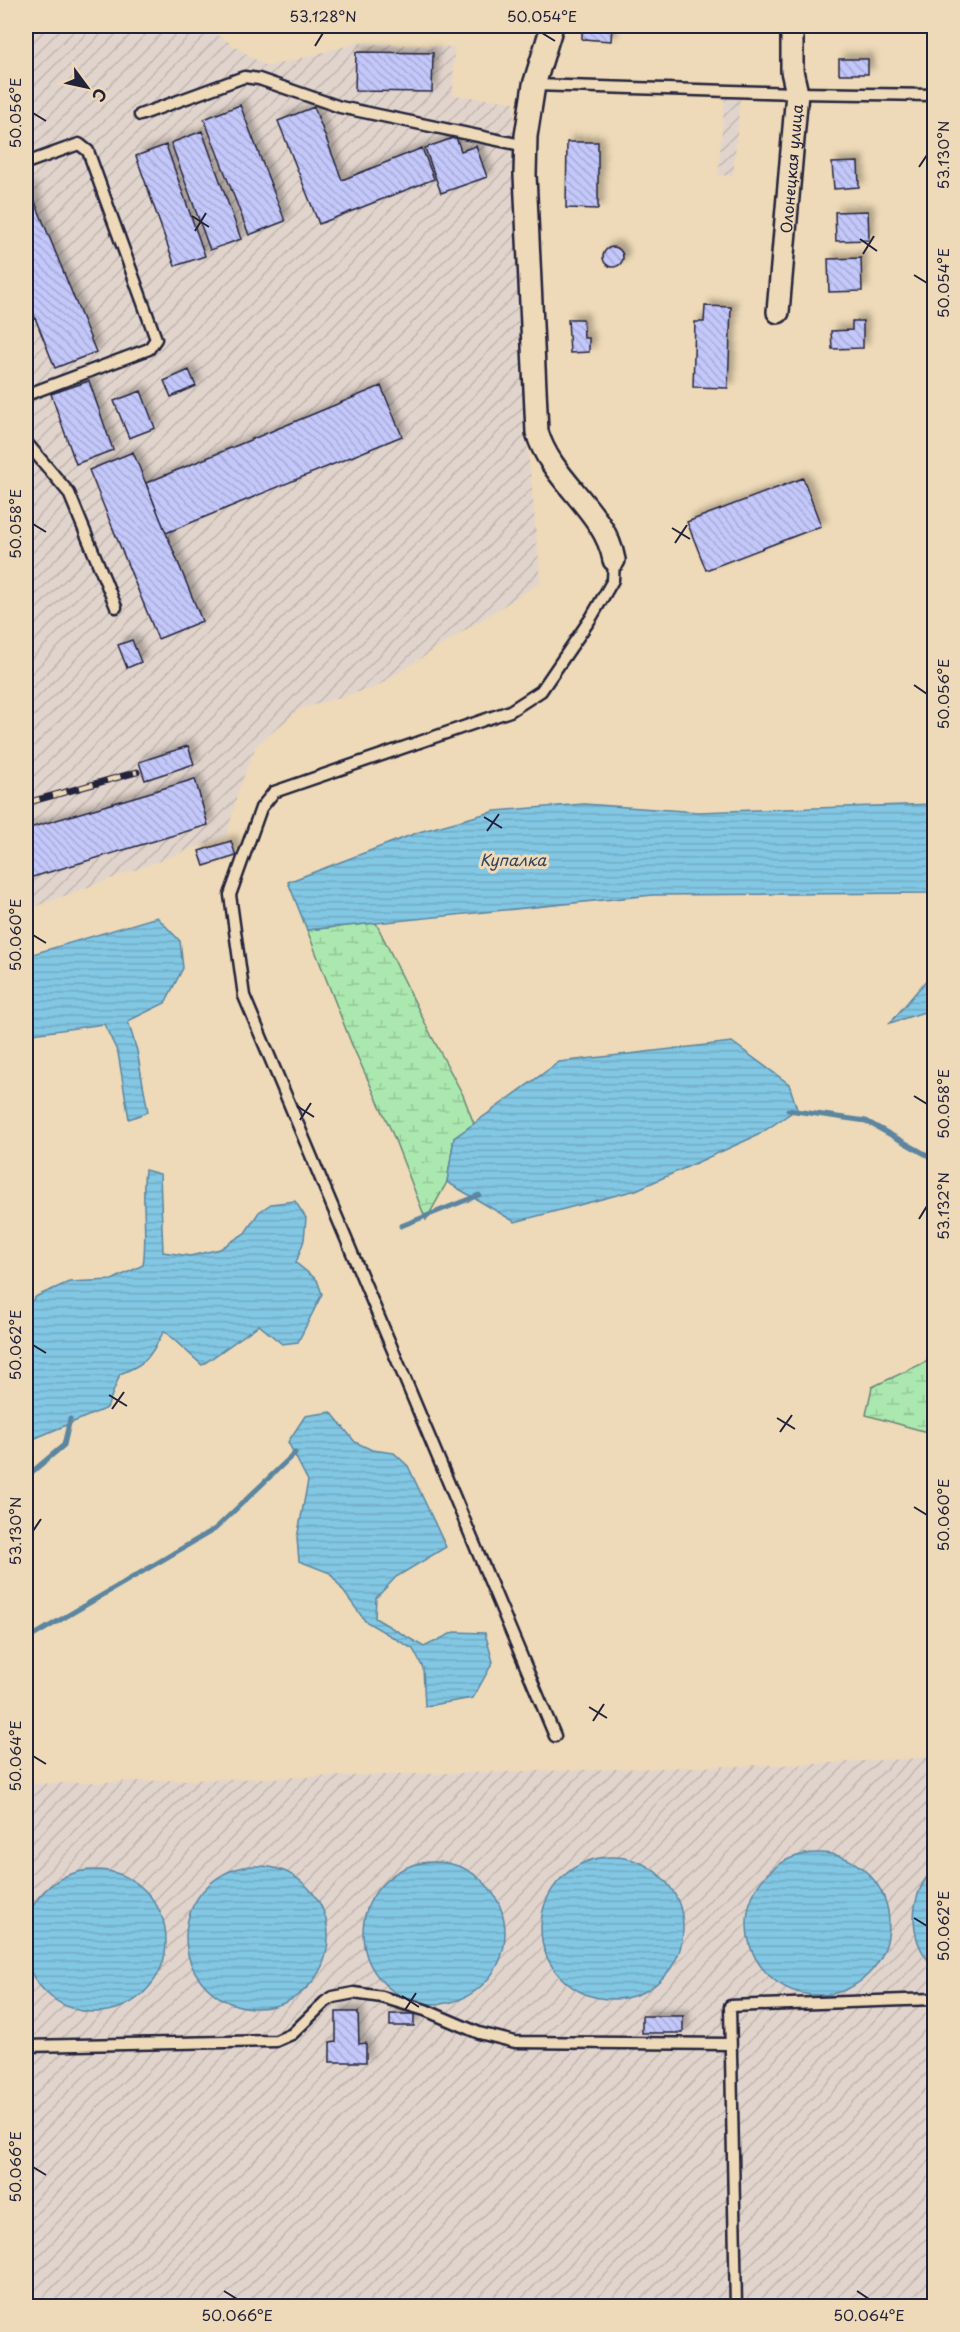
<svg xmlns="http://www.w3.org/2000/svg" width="960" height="2332" font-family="'Playpen Sans',sans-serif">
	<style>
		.industrial { fill: url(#industrial-furrows) }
		.wetland { fill: url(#wetland-marsh); stroke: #668575; stroke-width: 1.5 }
		.water { fill: url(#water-rules); stroke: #5c85a0; stroke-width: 1.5 }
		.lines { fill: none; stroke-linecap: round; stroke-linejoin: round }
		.stream { stroke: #5c85a0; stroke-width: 5 }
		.building { fill: url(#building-back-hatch); stroke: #22223b; stroke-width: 1.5; filter: url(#shadow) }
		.service-casing { stroke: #22223b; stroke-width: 15 }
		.minor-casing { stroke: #22223b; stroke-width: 26 }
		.service { stroke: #eedab8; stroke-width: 10 }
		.minor { stroke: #eedab8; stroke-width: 21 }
		.rail-casing { stroke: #22223b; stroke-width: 7 }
		.rail { stroke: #eedab8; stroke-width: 4.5; stroke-dasharray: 14; stroke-linecap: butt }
		.ticks { fill: none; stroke: #22223b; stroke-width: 2 }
		.labels { text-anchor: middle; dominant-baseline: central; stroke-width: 6; stroke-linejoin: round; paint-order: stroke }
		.street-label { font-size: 15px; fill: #22223b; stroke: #eedab8 }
		.water-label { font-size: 16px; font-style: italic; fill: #35435d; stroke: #eedab8 }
		.neatline { fill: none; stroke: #22223b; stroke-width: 2 }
		.ticks-label { font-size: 15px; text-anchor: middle; fill: #22223b }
	</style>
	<defs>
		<pattern id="industrial-furrows" width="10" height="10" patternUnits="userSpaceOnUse" patternTransform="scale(1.5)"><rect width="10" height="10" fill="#e1d4cc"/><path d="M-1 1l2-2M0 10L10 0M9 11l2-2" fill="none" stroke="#c1b6b0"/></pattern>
		<pattern id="wetland-marsh" width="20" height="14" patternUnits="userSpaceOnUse" patternTransform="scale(1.5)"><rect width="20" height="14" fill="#abe8af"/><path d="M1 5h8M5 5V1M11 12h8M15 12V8" fill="none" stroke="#93c797"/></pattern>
		<pattern id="water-rules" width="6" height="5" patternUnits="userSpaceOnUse" patternTransform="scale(1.5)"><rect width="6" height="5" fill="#82c7e3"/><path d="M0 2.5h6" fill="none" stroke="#70abc4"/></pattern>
		<pattern id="building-back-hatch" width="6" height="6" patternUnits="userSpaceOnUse" patternTransform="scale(1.5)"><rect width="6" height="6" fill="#c3c7f9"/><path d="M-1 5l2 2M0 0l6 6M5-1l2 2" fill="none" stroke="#a7abd6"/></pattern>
		<filter id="shadow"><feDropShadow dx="5.5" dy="-5.5" stdDeviation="3" flood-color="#0004"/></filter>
	</defs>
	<rect width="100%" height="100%" fill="#eedab8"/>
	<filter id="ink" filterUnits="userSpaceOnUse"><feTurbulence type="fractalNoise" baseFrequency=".0167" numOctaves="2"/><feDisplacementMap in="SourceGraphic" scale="12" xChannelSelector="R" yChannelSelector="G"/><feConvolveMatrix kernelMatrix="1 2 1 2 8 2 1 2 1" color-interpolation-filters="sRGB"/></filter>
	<g filter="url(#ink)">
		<path class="industrial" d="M26 26H204L267 67 358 43 454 47 453 95 514 102 513 171 527 440 541 582 376 687 300 709 256 746 238 791 227 836 26 910Z
			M725 97 740 99 733 176 718 175Z
			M934 1757V2306H26V1784L813 1764Z"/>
		<path class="wetland" d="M376 923 431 1035 463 1095 474 1124 454 1138 447 1182 426 1220 391 1130 352 1045 307 930Z
			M934 1352V1434L866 1415 872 1387 930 1360Z"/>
		<path class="water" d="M584 804 698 812 934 804V893L653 895 307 930 288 882 419 832 495 811Z
			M157 917 180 941 183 968 165 1003 128 1021 137 1051 148 1112 129 1119 118 1053 104 1024 26 1035V956Z
			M934 971V1009L890 1023Z
			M732 1042 789 1084 797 1109 758 1135 636 1190 515 1222 447 1182 454 1138 559 1062Z
			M145 1170 160 1174 163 1252 190 1256 220 1249 245 1233 259 1212 271 1204 295 1201 306 1218 304 1240 296 1263 317 1280 322 1294 298 1342 282 1344 259 1325 202 1365 164 1331C149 1357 150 1362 120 1374L107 1408 26 1442V1306L37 1296 69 1282 112 1280 143 1265C148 1233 141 1202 145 1170Z
			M331 1412 355 1442 372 1450 394 1453 408 1466 446 1547 396 1577 376 1598 375 1618 424 1647 454 1632 485 1633 493 1662 473 1698 425 1706 423 1668 413 1649 365 1621 330 1573 299 1561 297 1538 308 1481 288 1442 305 1416Z
			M747 1924a71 71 0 1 1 142 0a71 71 0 1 1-142 0Z
			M541 1928a71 71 0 1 1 142 0a71 71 0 1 1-142 0Z
			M363 1933a71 71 0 1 1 142 0a71 71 0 1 1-142 0Z
			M186 1937a71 71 0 1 1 142 0a71 71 0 1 1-142 0Z
			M934 1868V1967C907 1940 908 1896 934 1868Z
			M24 1941a71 71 0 1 1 142 0a71 71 0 1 1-142 0Z"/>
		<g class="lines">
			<path class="stream" d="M788 1110 866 1121 934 1159
				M401 1226 479 1195
				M26 1477 64 1445 70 1419
				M26 1640 215 1529 295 1453"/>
		</g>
		<path class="building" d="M582 26H612L611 41 582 39Z
			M356 52 433 53 432 92 355 91Z
			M839 59H868V74H839Z
			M240 105 285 221 249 235 204 119Z
			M314 107 342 180 422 148 434 179 319 224 278 121Z
			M202 131 241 239 210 250 171 143Z
			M456 137 461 151 476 146 487 177 441 193 425 148Z
			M567 142H598V209L566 208Z
			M166 145 205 256 175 266 136 156Z
			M858 162 859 187 834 189 832 163Z
			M29 187 96 352 55 368 26 295V188Z
			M868 211 869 240 836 241 835 212Z
			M603 257a10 10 0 1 1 20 0a10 10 0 1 1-20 0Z
			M861 258 862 291 829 292 828 259Z
			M705 306 731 307 728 388 693 387 695 322H704Z
			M568 319H583L584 338H589V352L570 353Z
			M852 321H863V348L832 349 831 331 852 330Z
			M189 370 196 386 171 397 164 381Z
			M89 381 113 450 76 464 51 394Z
			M381 386 402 436 166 533 146 483Z
			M141 391 155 428 129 438 114 401Z
			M133 452 202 621 158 639 89 470Z
			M803 478 821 526 706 570 687 522Z
			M132 640 141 662 127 668 118 645Z
			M188 746 194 764 145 780 139 762Z
			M195 779 208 825 26 879V829Z
			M231 841 236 856 204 866 199 851Z
			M336 2012H358L359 2044 366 2043V2062H330V2043L336 2042Z
			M390 2014H414V2026H390Z
			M642 2016H683V2033H642Z"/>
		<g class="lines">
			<g class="service-casing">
				<path id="service" d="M534 85 797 93 934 95
					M140 115 244 77 259 79 340 107 526 146
					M26 163 79 144 88 151 156 339 149 349 26 395
					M26 442 69 493 116 607
					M555 1736 244 996 230 895 261 808 274 792 510 711 541 691 591 618 613 580 614 560
					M26 2046 276 2041 292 2034 325 2002 333 1997 354 1993 382 1997 425 2010 479 2033 515 2042 730 2044
					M736 2306 730 2006 934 1999"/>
			</g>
			<g class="minor-casing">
				<g id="minor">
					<path d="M552 26 534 85 526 136 525 175 537 432C551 481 605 510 614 560"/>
					<path id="s1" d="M778 312 797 93 792 71V26"/>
				</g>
			</g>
			<use href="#service" class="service"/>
			<use href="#minor" class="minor"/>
			<g class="rail-casing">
				<path id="rail" d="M26 803 137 772"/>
			</g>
			<use href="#rail" class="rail"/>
		</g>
	</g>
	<path class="ticks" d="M542 33 555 41M315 46 323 33M33 113 46 121M919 167 927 155M192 216 209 227M195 231 206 213M860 239 877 251M863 254 874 236M914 275 927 283M33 524 46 532M672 528 690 539M675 543 687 525M914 685 927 694M484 817 502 828M487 831 499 814M33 935 46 943M914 1096 927 1104M297 1106 314 1117M300 1120 311 1103M919 1219 927 1206M33 1345 46 1353M109 1395 127 1406M112 1409 124 1392M777 1418 795 1429M780 1432 792 1415M914 1507 927 1515M33 1531 41 1519M589 1707 607 1718M593 1721 604 1704M33 1756 46 1764M914 1918 927 1926M402 1996 419 2007M405 2010 416 1993M33 2167 46 2175M224 2291 237 2299M857 2291 869 2299"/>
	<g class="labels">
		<g class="street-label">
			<text stroke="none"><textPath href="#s1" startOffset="144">Олонецкая улица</textPath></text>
		</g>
		<g class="water-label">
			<text x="513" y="859">Купалка</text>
		</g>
	</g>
	<rect width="960" height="2332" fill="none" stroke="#eedab8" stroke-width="66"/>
	<g transform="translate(87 87) rotate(123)" stroke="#eedab8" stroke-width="4.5" paint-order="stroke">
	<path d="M0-4.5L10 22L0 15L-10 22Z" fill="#22223b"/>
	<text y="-9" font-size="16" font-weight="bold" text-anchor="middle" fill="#22223b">С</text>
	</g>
	<rect x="33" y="33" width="894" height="2266" class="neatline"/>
	<g class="ticks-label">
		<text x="323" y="22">53.128°N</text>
		<text x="542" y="22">50.054°E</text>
		<text transform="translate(16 113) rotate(-90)" y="5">50.056°E</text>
		<text transform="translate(944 155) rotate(-90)" y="5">53.130°N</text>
		<text transform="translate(944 283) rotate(-90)" y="5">50.054°E</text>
		<text transform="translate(16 524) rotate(-90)" y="5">50.058°E</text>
		<text transform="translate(944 694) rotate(-90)" y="5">50.056°E</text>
		<text transform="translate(16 935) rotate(-90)" y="5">50.060°E</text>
		<text transform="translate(944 1104) rotate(-90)" y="5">50.058°E</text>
		<text transform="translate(944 1206) rotate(-90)" y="5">53.132°N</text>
		<text transform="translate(16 1345) rotate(-90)" y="5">50.062°E</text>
		<text transform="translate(944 1515) rotate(-90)" y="5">50.060°E</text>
		<text transform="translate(16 1531) rotate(-90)" y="5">53.130°N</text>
		<text transform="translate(16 1756) rotate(-90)" y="5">50.064°E</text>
		<text transform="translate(944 1926) rotate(-90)" y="5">50.062°E</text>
		<text transform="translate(16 2167) rotate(-90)" y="5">50.066°E</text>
		<text x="237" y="2321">50.066°E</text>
		<text x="869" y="2321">50.064°E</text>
	</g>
</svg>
